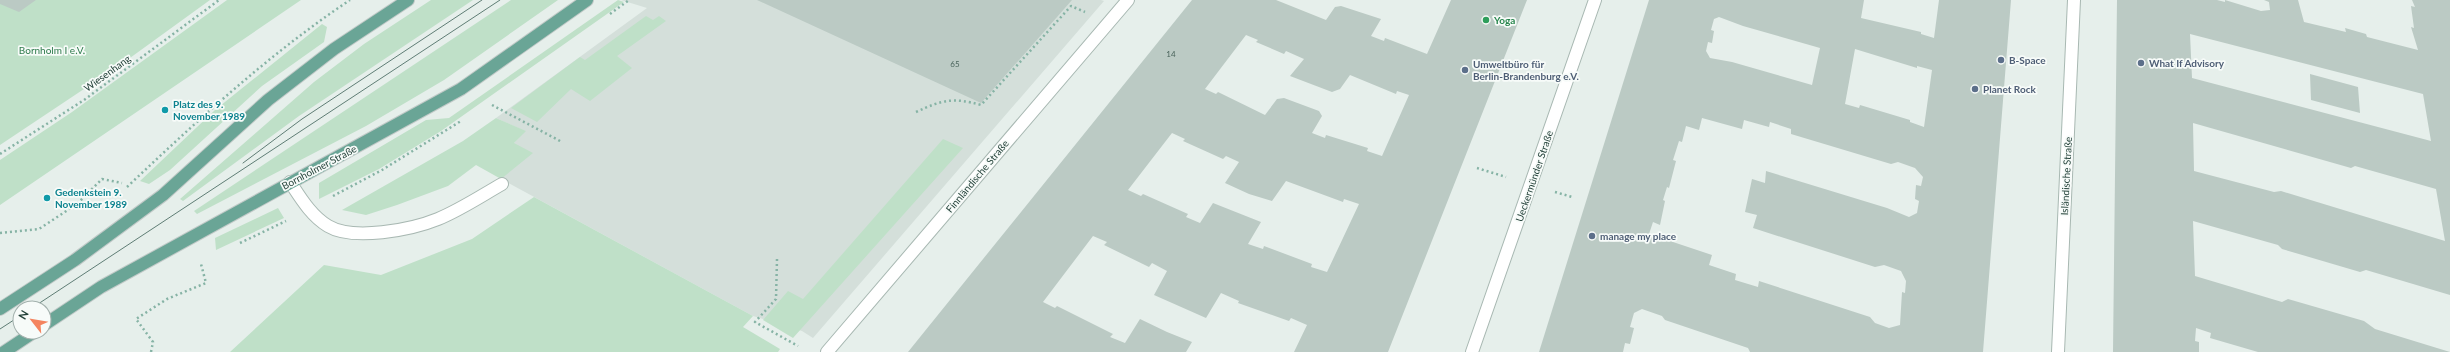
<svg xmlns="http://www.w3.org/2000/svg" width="2450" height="352" font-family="Lato,sans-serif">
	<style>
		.built { fill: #d4dfda }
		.green { fill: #bfe0c8 }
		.building { fill: #bbcac4; fill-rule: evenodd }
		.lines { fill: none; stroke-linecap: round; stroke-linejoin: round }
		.minor-casing { stroke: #a8b8b2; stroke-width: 14 }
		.major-casing { stroke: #c2cac8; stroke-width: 14 }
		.path { stroke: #86b3a5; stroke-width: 2.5; stroke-dasharray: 2 3; stroke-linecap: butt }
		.minor { stroke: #fff; stroke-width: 12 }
		.major { stroke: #6aa596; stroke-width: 12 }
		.tram { stroke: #5f7d75; stroke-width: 1 }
		.leisure-dot { fill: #2e9e5b; stroke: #f7fbf9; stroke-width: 1.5 }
		.service-dot { fill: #5c6f8a; stroke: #f7fbf9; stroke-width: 1.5 }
		.culture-dot { fill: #0f9aa8; stroke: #f7fbf9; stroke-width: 1.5 }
		.labels { text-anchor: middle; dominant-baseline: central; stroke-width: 3.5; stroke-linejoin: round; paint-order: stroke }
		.number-label { font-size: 8px; fill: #4a645c }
		.leisure-label { font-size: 10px; font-weight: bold; fill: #27864d; stroke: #f7fbf9; text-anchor: start }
		.park-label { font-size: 10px; fill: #2d7a4b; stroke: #f7fbf9 }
		.service-label { font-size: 10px; font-weight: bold; fill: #4e5e75; stroke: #f7fbf9; text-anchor: start }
		.street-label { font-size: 10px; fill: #24423a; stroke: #f7fbf9 }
		.culture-label { font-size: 10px; font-weight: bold; fill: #0d838f; stroke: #f7fbf9; text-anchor: start }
	</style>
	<rect width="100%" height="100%" fill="#e6efeb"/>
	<path class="built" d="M621 0H1101L1104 1 813 338 802 331 753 316 501 179 514 143 525 131 496 118 647 8Z"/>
	<path class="green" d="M0 0H210L123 63 0 145Z
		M227 0H301L0 205V160L72 112Z
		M431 0H473L299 116 183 201 180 199 314 82 364 44Z
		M511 0H558L444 80 366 126 197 214 194 211Z
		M618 0 624 2 441 131 379 169 319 199V183L426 120 449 118Z
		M646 16 653 20 659 16 666 21 617 56 632 68 590 101 571 89 537 122 511 108 580 57 585 60Z
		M322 24 327 27 324 42 262 86 170 170 149 184 140 181 215 110Z
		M496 118 526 131 514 143 533 153 501 179 476 165 448 186 397 205 366 215 342 210 463 141Z
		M943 139 963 148 793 338 763 320 788 291 803 299Z
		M534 197 753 316 743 327 780 349 778 352H230L324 265 381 275 472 239Z
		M278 208 284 218 216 250 215 238Z"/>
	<path class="building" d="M0 0H36L19 12 0 4Z
		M757 0H1072L981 103Z
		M1192 0H1276L1326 20 1335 7 1341 6 1381 19 1371 36 1384 41 1385 38 1427 54 1451 0H1527L1388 352H1294L1307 325 1291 318 1289 321 1238 303 1239 301 1221 293 1206 318 1154 295 1167 271 1152 263 1149 267 1104 245 1107 242 1093 236 1043 302 1055 308 1057 306 1113 334 1110 337 1125 343 1140 319 1167 332 1192 342 1186 352H908ZM1246 35 1258 40 1256 42 1284 54 1286 51 1304 59 1290 76 1332 92 1340 89 1350 75 1396 94 1397 91 1409 95 1382 156 1367 151 1368 148 1326 135 1325 138 1312 133 1322 116 1319 111 1284 98 1277 99 1265 115 1218 92 1216 94 1205 89ZM1172 133 1185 139 1183 141 1223 159 1226 156 1239 162 1225 183 1249 194 1272 201 1286 181 1343 202 1344 199 1359 204 1327 272 1311 267 1312 264 1264 246 1263 249 1248 244 1261 222 1213 203 1200 223 1186 217 1188 214 1143 194 1141 196 1128 190Z
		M1649 0H1864L1861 18 1921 32V34L1934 38 1939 0H2011L1983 352H1750L1748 348 1665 320 1662 316 1642 309 1634 313 1630 327 1634 328 1630 344 1625 343 1623 352H1539ZM1719 17 1743 26 1820 48 1812 85 1732 62 1710 58 1706 51 1708 42 1712 43 1714 31 1711 30 1714 19ZM1855 49 1917 68V66L1932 70 1924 127 1910 122V120L1860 105 1859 108 1845 104ZM1702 118 1742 129 1744 120 1769 127 1770 122 1791 129V134L1891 164 1898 162 1915 168 1923 177 1921 186 1916 185 1915 199 1919 201 1917 213 1909 217 1887 208 1766 171 1765 183 1752 179 1745 212 1757 215 1753 228 1875 267 1884 265 1901 271 1906 281 1905 293 1902 292 1900 325 1889 328 1875 323 1870 317 1759 281 1758 287 1735 280 1736 274 1709 265 1712 255 1649 234 1653 222 1660 225 1665 201 1663 200 1667 187 1669 188 1676 161 1673 160 1679 141 1682 142 1686 126 1699 130Z
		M2117 0H2217L2225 2V0L2261 11 2270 10 2269 2 2264 0H2298L2304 22 2346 32 2345 28 2366 34 2367 37 2418 50 2411 27 2414 28 2411 6 2415 7 2412 0H2450V295L2366 270 2360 272 2282 249 2278 245 2193 221 2195 276 2282 302 2288 299 2364 321 2375 329 2450 352H2258L2210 338 2211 333 2196 328 2195 341 2199 342V352H2113ZM2190 34 2423 94 2431 141 2192 78ZM2193 123 2351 168 2355 166 2436 189 2445 241 2281 191 2274 192 2194 171Z
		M2310 74 2358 87 2360 113 2311 100Z"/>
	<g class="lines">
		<g class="minor-casing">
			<path id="minor" d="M290 182C300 197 311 216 328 226 353 241 411 230 438 219 460 210 481 196 502 184
				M827 352 1128 0
				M1472 352 1595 0
				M2058 352 2074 0"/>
		</g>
		<g class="major-casing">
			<path id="major" d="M0 309 75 260 163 195 268 100 334 49 408 0
				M44 325 101 287 461 89 587 0
				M4 352 34 332"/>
		</g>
		<path class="path" d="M610 14 629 0
			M492 105 562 142
			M916 112C942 100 953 97 981 105L1071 6 1085 12
			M0 154 84 100 219 0
			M1477 168 1506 177
			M127 187C198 120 269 54 350 0
			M1555 192 1572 197
			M333 196 382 170 461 121
			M0 233 39 229 77 204 102 179 122 183
			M240 243 286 221
			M777 259 776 299 755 322 798 346
			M151 352 153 342 136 319 167 299 206 283 201 264"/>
		<use href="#minor" class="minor"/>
		<use href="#major" class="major"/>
		<path class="tram" d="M243 163 302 119 482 0
			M32 308 500 0
			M0 329 20 316"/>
	</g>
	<circle class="leisure-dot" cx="1486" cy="20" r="4"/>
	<g class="service-dot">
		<circle cx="2001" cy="60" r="4"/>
		<circle cx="2141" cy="63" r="4"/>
		<circle cx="1465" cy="70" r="4"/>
		<circle cx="1975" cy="89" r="4"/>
		<circle cx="1592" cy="236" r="4"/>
	</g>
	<g class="culture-dot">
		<circle cx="165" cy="110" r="4"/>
		<circle cx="47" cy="198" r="4"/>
	</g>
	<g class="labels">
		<g class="number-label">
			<text x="1171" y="54">14</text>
			<text x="955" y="64">65</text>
		</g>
		<g class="leisure-label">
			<text x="1494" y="20">Yoga</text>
		</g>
		<g class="park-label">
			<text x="52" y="50">Bornholm I e.V.</text>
		</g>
		<g class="service-label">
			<text x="2009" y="60">B-Space</text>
			<text x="2149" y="63">What If Advisory</text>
			<text x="1473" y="64">Umweltbüro für<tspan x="1473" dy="12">Berlin-Brandenburg e.V.</tspan></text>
			<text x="1983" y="89">Planet Rock</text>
			<text x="1600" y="236">manage my place</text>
		</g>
		<g class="street-label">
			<text transform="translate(107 73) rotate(-36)">Wiesenhang</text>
			<text transform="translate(319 167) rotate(-28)">Bornholmer Straße</text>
			<text transform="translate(977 176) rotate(-50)">Finnländische Straße</text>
			<text transform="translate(1534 176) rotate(-71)">Ueckermünder Straße</text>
			<text transform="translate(2066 176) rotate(-87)">Isländische Straße</text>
		</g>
		<g class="culture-label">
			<text x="173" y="104">Platz des 9.<tspan x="173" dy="12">November 1989</tspan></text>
			<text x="55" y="192">Gedenkstein 9.<tspan x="55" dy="12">November 1989</tspan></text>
		</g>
	</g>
	<g transform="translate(32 320) rotate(301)"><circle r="19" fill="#f7fbf9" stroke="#a3b1ad"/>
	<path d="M0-3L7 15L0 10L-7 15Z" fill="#f4845f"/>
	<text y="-6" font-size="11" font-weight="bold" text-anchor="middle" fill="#24423a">N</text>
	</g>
</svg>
